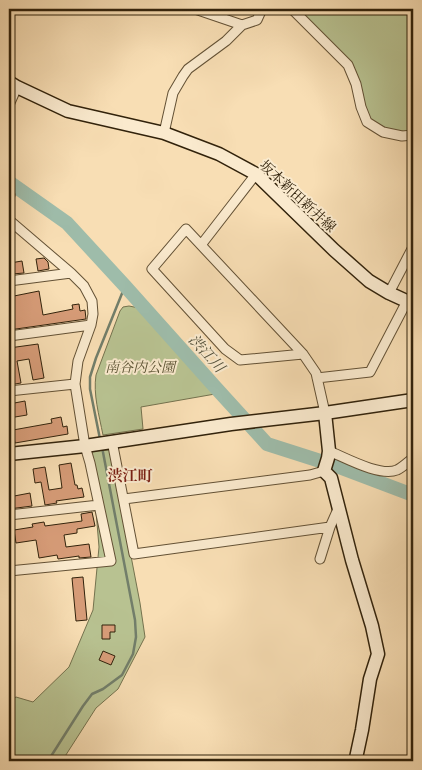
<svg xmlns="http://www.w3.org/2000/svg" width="422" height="770" font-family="'Libre Caslon Text','Noto Serif JP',serif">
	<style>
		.green { fill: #b8c291; stroke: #74724e }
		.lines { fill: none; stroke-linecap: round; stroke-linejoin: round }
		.stream { stroke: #727e6a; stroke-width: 2.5 }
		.river { stroke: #9ebcaa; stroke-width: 14 }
		.building { fill: #d79c78; stroke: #31220b }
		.street-casing { stroke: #635135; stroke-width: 11 }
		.secondary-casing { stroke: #31220b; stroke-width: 15 }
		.street { stroke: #faeace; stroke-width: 9 }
		.secondary { stroke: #faeace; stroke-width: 12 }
		.labels { text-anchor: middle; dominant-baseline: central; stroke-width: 4; stroke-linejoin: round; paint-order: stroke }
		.street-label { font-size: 14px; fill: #31220b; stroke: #faeace }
		.park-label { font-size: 14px; font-style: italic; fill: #5a5233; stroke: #faeace }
		.water-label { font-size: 15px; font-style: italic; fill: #52503b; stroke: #faeace }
		.neighbourhood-label { font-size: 15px; font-weight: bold; fill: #7a1f14; stroke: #faeace }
	</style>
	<rect width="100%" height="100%" fill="#f8deb4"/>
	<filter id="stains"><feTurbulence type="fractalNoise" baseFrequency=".004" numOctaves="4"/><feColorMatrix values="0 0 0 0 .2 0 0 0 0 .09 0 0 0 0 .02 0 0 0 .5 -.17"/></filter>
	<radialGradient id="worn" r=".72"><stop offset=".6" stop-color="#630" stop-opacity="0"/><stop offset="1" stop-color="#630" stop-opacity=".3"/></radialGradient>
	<path class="green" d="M298 9H413V130L401 132 386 128 370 119 365 107 362 90 356 72 351 61Z
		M129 306 139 308 215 394 141 407 143 429 103 435C99 415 93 394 96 375L120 311 123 307Z
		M110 450 126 530 140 603 145 637 118 689 96 708 62 761H9V701L16 697 33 702 69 667 93 610 99 547 91 451Z"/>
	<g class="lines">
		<path class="stream" d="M100 439 90 389V377L96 358 125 286
			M48 761 83 706 92 694 103 689 122 675 133 654 136 637 135 620 102 447"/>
		<path class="river" d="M9 182 67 223 125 286 216 388 267 444 339 467 413 495"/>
	</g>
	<path class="building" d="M44 258 48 262 49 269 38 271 36 259Z
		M22 261 24 273 12 274 10 263Z
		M39 291 43 315 73 309 72 305 79 304 80 311 85 310 86 319 9 330V297Z
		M38 344 44 378 33 380 29 359 17 361 21 383 9 385V371H10L9 348Z
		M25 401 27 415 9 418V404Z
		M61 417 63 427 67 426 68 434 15 443 13 430 52 423 51 419Z
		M71 463 75 485H77L78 489 82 488 84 497 56 501 57 503 45 505 41 482 35 483 33 469 45 467 49 490 62 488 59 465Z
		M30 493 32 506 9 509V497Z
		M92 512 95 526 77 529V533L64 535 66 547 89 544 91 557 79 558V556L58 559 57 555 39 558 36 540 16 543 14 530 33 527 32 524 44 522 45 526 82 521 81 514Z
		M83 577 87 620 76 621 72 578Z
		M102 625H115V632H110V639H102Z
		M103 651 115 656 111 665 99 660Z"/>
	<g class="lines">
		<g class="street-casing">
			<path id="street" d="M195 9 242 25
				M292 9 348 65 356 84 361 107 367 122 383 132 402 136 413 135
				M9 105 17 87
				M164 133 173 93 183 76 188 69 226 41 242 25 257 20 262 9
				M9 195H10L9 199
				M9 220 71 273 84 286 92 301 93 314 91 325 78 361 75 384 85 446 90 463 111 561 9 571
				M201 245 256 174
				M9 281 71 273
				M389 293 413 247
				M9 336 91 325
				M303 354 240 360 225 349 152 269 186 229 303 354 316 373 325 413
				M317 378 370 372 407 301
				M9 391 75 384
				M112 441 134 554 330 527 338 509
				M329 451C346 458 380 477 397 470 403 467 408 462 413 458
				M124 499 310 475 324 471
				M9 515 99 505
				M320 559 330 527"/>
		</g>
		<g class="secondary-casing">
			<path id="secondary" d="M9 82 17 87 68 111 164 133 219 154 256 174 334 250 369 281 389 293 413 304
				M325 413 329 451 328 458 324 471 331 478 352 560 372 626 378 654 370 679 362 730 356 758 354 761
				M9 454 85 446 231 424 325 413 413 400"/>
		</g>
		<use href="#street" class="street"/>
		<use href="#secondary" class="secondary"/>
	</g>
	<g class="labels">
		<g class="street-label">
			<text transform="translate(298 196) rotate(43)">坂本新田新井線</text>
		</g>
		<g class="park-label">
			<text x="140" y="367">南谷内公園</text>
		</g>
		<g class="water-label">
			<text transform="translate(207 353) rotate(48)">渋江川</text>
		</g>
		<g class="neighbourhood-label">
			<text x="130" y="475">渋江町</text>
		</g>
	</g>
	<rect width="422" height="770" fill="none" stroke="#f8deb4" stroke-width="30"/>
	<rect x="10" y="10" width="402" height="750" fill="none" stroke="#31220b" stroke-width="2.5"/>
	<rect x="15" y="15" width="392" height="740" fill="none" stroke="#31220b"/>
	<rect width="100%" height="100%" filter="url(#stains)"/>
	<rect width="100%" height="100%" fill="url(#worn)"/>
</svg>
